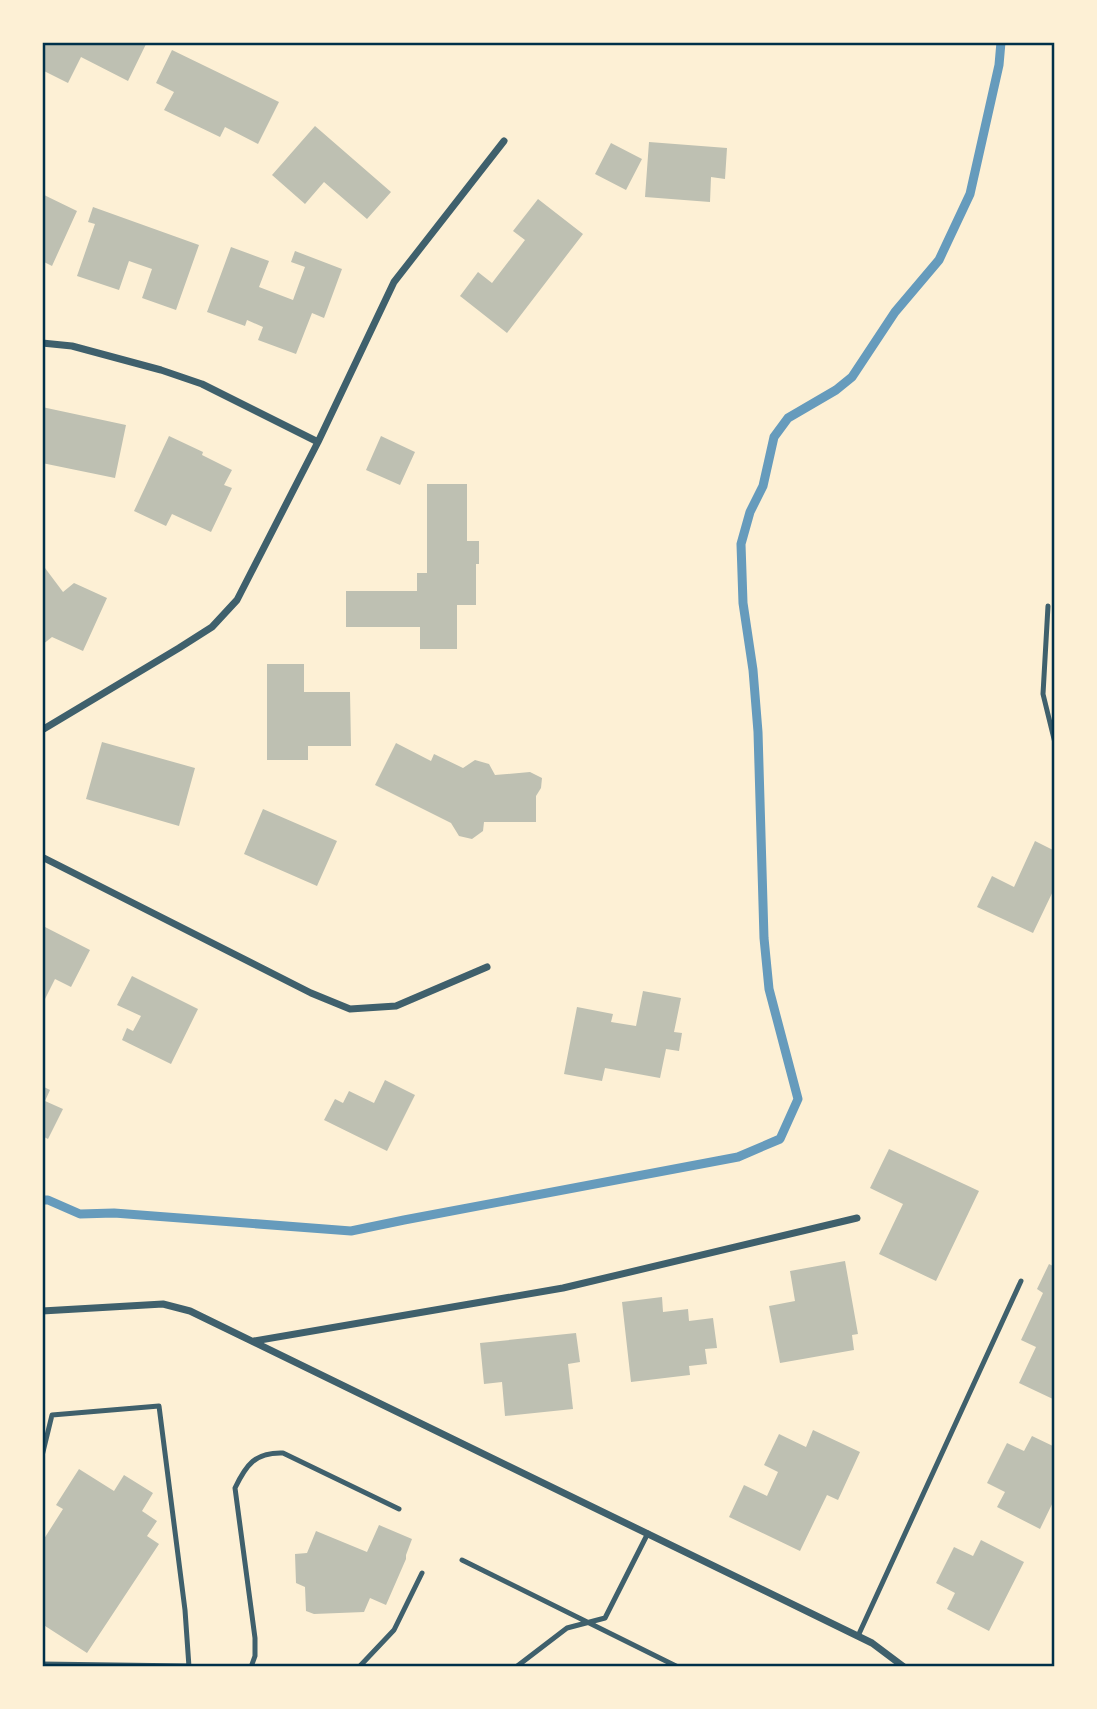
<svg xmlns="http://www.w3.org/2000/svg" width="1097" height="1709" font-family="Montserrat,sans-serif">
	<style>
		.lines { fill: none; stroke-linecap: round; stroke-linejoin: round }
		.stream { stroke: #669bbc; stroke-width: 9 }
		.building { fill: #bec0b2 }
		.service { stroke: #3f606c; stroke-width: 5 }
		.minor { stroke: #3f606c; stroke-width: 7 }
		.neatline { fill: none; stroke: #003049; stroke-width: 2.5 }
	</style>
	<rect width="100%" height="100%" fill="#fdf0d5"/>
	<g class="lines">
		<path class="stream" d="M42 1200H48L80 1214 114 1213 351 1231 404 1220 738 1157 780 1139 798 1099 769 989 764 938 758 732 753 670 743 603 741 544 750 512 763 486 774 437 788 418 836 390 852 377 895 312 939 260 970 194 999 65 1001 42"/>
	</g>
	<path class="building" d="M46 42H147L128 81 81 57 68 83 42 70V50Z
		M172 50 279 102 258 144 225 127 220 137 164 110 174 92 156 83Z
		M315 126 391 192 367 219 324 182 305 204 272 175Z
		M649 142 727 148 725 179 711 177 710 202 645 197Z
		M611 143 642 159 626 190 595 174Z
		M42 194 77 211 52 266 42 261Z
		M538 199 583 234 507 333 460 296 478 272 492 283 525 240 513 231Z
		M93 207 199 245 176 310 142 298 152 269 129 261 119 290 77 276 95 224 88 222Z
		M231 247 269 261 259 287 293 300 305 267 291 262 295 251 342 269 324 318 312 313 296 354 258 340 263 327 247 320 245 326 207 312Z
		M42 407 126 425 115 478 42 463Z
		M169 436 203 452 202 455 232 470 224 485 232 488 211 532 172 514 166 526 134 511Z
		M381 436 415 452 400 485 366 470Z
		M427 484H467V541H479V564H476V605H457V649H420V627H346V591H417V573H427Z
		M42 564 63 592 74 583 107 598 83 651 52 637 42 645Z
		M267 664H304V692H350L351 746H308V760H267Z
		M102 742 195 768 179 826 86 799Z
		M396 743 431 761 434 754 463 768 475 760 489 764 495 775 530 772 542 778 541 788 536 796V822H484L483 831 472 839 459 836 451 823 375 785Z
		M263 809 337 841 317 886 244 854Z
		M1035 841 1055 851V887L1033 933 977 907 992 876 1014 887Z
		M45 927 90 950 71 987 55 979 42 1005V933Z
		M132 976 198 1009 171 1064 122 1040 127 1028 133 1031 141 1016 117 1005Z
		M643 991 681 998 674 1032 682 1033 679 1051 666 1049 660 1078 605 1068 602 1081 564 1074 577 1007 613 1014 611 1022 636 1026Z
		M385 1080 415 1095 387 1151 324 1120 335 1099 343 1103 349 1091 374 1103Z
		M42 1086 50 1090 45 1101 63 1109 48 1139 42 1136Z
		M889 1149 979 1191 936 1281 879 1254 903 1204 870 1188Z
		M845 1261 858 1334 852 1335 854 1350 780 1363 769 1306 795 1301 790 1271Z
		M1049 1264 1055 1267V1400L1019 1383 1036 1347 1021 1340 1043 1293 1037 1289Z
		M662 1297 663 1312 688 1309 689 1321 713 1318 717 1348 705 1349 707 1364 689 1366 690 1375 631 1382 622 1302Z
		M576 1333 580 1362 568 1364 573 1409 505 1416 502 1382 484 1384 480 1343Z
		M813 1430 860 1452 838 1500 827 1495 800 1551 729 1517 744 1485 767 1496 778 1472 764 1465 779 1434 806 1447Z
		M1032 1436 1055 1447V1498L1040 1529 997 1507 1005 1492 987 1483 1007 1443 1024 1451Z
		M79 1469 114 1491 124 1475 153 1493 142 1511 157 1521 147 1536 159 1544 87 1653 42 1624V1542L63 1509 56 1505Z
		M379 1525 412 1539 406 1555V1559L386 1605 370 1598 364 1612 314 1614 306 1611 305 1587 296 1583 295 1554 307 1553 316 1531 367 1552Z
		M981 1540 1024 1562 989 1631 947 1609 955 1593 936 1583 954 1547 973 1556Z"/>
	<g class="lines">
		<path class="service" d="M1048 606 1043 694 1055 743
			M42 1456 52 1415 159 1406 185 1610 189 1667
			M462 1560 678 1667
			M858 1636 1021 1281
			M42 1664 189 1666
			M251 1667 255 1656V1638L235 1488C246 1465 255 1452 283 1453L399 1509
			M359 1667 394 1630 422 1573
			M516 1667 567 1628 605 1618 648 1533"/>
		<path class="minor" d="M42 343 72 346 161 370 202 384 318 442
			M42 730 179 648 212 627 237 600 318 442 394 282 504 141
			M42 857 311 993 350 1009 396 1006 487 967
			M42 1311 163 1304 190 1311 872 1643 904 1667
			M254 1341 563 1288 857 1218"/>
	</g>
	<rect width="1097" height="1709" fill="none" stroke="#fdf0d5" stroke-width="88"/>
	<rect x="44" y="44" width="1009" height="1621" class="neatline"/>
</svg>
